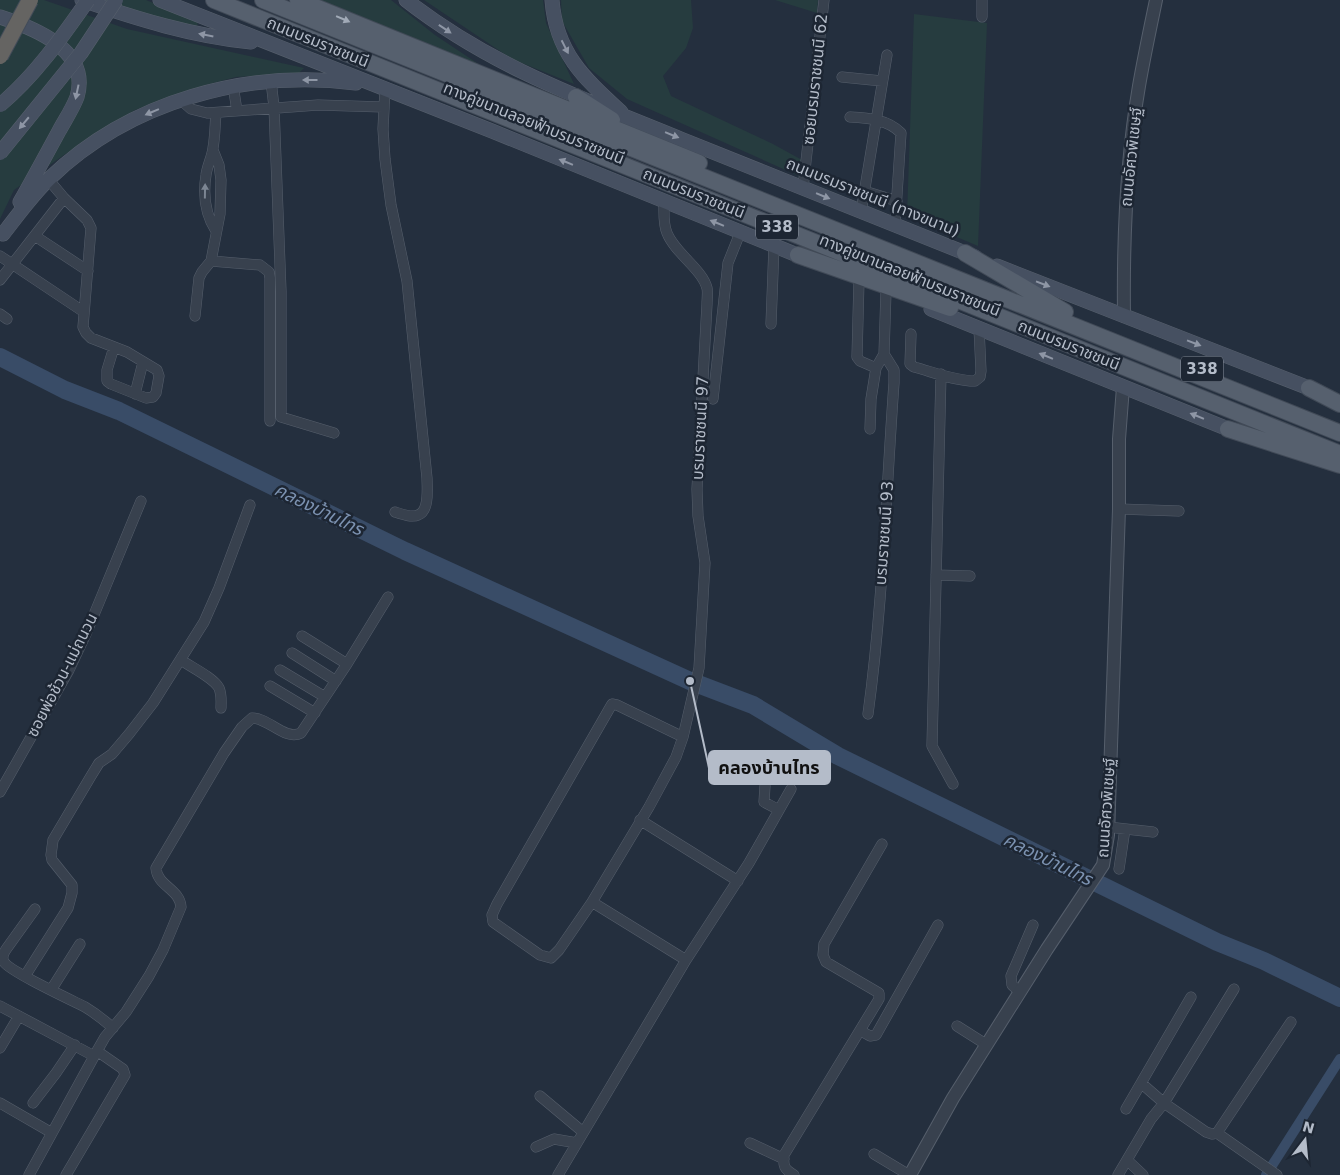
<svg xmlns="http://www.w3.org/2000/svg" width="1340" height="1175" font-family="'DejaVu Sans','Noto Sans Thai',sans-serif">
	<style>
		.green { fill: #263c3f }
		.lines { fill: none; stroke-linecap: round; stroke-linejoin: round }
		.canal { stroke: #394c67; stroke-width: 10 }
		.river { stroke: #394c67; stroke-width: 18 }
		.minor-casing { stroke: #565f6c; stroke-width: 11 }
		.tertiary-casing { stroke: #565f6c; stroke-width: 14 }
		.secondary-casing { stroke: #565f6c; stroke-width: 15 }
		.primary-casing { stroke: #414a57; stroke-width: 18 }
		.minor { stroke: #38414e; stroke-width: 10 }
		.tertiary { stroke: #38414e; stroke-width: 12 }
		.secondary { stroke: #465061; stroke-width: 14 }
		.primary { stroke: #56606e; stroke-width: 16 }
		.secondary-bridge-casing { stroke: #565f6c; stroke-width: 15; stroke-linecap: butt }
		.trunk-bridge-casing { stroke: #434c59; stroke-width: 18; stroke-linecap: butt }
		.secondary-bridge { stroke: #465061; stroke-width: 14 }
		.trunk-bridge { stroke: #656462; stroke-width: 16 }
		.oneway { fill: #a1aab7 }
		.oneway2 { fill: #8e96a5 }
		.oneway3 { fill: #7c8592 }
		.labels { text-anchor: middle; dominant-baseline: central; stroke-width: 5; stroke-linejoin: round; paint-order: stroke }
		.shield { fill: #1d2633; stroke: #878f9c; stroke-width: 1 }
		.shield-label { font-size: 15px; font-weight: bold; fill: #b4bcc9 }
		.street-label { font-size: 16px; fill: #b4bcc9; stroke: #1d2633 }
		.water-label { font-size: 18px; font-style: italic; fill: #7c92b1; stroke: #1d2633 }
		.leader { fill: none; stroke: #b4bcc9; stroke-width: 2 }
		.callout-dot { fill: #b4bcc9; stroke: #1d2633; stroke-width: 2 }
		.callout { fill: #b4bcc9; stroke: #b4bcc9; stroke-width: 2 }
		.callout-label { font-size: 18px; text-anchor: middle; font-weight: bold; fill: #111 }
	</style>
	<rect width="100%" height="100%" fill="#242f3e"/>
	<path class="green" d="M0 0H44L127 29 304 68 299 73 236 77 202 86 135 110 64 155 14 190 0 219Z
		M102 0H146L198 21 197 27 137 14Z
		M307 0H391L435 35 498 77Z
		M424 0H543L546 23 574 84 512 59Z
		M561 0H691L693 28 686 48 663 76 671 96 773 144 802 160 799 176 627 99 589 68 562 21Z
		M775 0H818L817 13Z
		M914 14 987 23 978 246 907 216Z"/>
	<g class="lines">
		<path class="canal" d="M1266 1175 1340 1059"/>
		<path class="river" d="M0 357 65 390 119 411 405 551 690 681 753 705 838 756 1217 942 1264 961 1340 998"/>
		<g class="minor-casing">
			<path id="minor" d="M982 17V0
				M842 77 882 81
				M271 81 274 107 281 291V417L334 433
				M233 85 237 111
				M385 89 383 129 385 159 391 205 407 281 427 478C427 487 430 511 418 515 412 518 401 514 395 512
				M181 100 191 109 207 113 318 105 383 107
				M850 117C868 118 887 119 901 133L895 225
				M48 179 64 198 87 220 91 228 83 327 86 333 91 338 127 352 157 370 159 376 156 393 153 397 146 398 111 384 107 381V370L114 347
				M803 188 824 0
				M864 191 897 201
				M664 202C664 212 663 224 667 233 675 253 702 269 707 288 708 292 707 299 707 304L697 489 698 516 705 563 699 668 683 737 676 757 649 807 592 902 559 950 551 958 540 955 493 922 492 915 497 904 612 704 617 705 683 737
				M861 212 887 55
				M216 231C205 214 203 194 206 175 207 166 212 157 213 148 215 137 215 125 216 113
				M35 236 88 271
				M0 256 84 312
				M211 261 260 265 269 272 270 278V421
				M0 280 64 198
				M859 280 857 357 860 361 876 368
				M0 314 7 319
				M195 316 199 278 202 272 211 261 220 214 221 180 219 165 213 150
				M771 324 774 246
				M911 334 910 364 914 367C933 372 955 381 975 381L980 377 981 371 979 328
				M941 374 932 746 953 784
				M135 394 143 362
				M713 399 728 263 740 233
				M870 429 871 399 876 368 884 354 886 291
				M1119 509 1179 511
				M936 575 970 576
				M302 636 347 664
				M292 653 336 681
				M181 660C191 667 214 678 219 688 222 695 221 702 221 708
				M280 670 325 697
				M270 686 315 713
				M868 714C883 604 886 493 894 383V370L884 354
				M765 786 764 802 779 810
				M0 792 69 670 86 634 141 501
				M640 820 738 881
				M1108 827 1153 832
				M1119 869 1125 829
				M592 902 686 960
				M35 909 7 948C4 952 1 957 4 962 9 971 71 1000 85 1007 95 1013 104 1020 113 1028
				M25 976 68 908 72 893V885L52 860 51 855 53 840 91 776 99 763 112 754 129 734 153 703 204 622 219 588 250 505
				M51 990 80 944
				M1020 992 1012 985 1011 976 1033 925
				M0 1006 94 1056
				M957 1026 987 1045
				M861 1031 870 1036 876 1035 938 925
				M0 1048 19 1016
				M1141 1083 1164 1103 1234 989
				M540 1096 583 1132
				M0 1103 52 1133
				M33 1103 56 1073 75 1045
				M1126 1109 1191 997
				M1217 1133 1277 1175
				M750 1143 784 1159
				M536 1147 554 1139 577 1143
				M874 1154 909 1175
				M1127 1160 1143 1175
				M29 1175 97 1051 105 1037 126 1012 149 976 163 950 181 907C180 889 157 886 156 868L224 753 242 727 252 718C269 718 285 741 301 733L347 664 388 597
				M66 1175 125 1075 123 1069 97 1051
				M558 1175 686 960 749 863 791 789
				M794 1175C784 1169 783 1166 784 1155L879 999V993L826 962 823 955 824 944 882 844
				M1118 1175 1151 1119 1164 1103 1206 1132 1212 1134 1217 1133 1291 1022"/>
		</g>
		<g class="tertiary-casing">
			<path id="tertiary" d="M1124 316C1123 239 1126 162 1139 86 1144 57 1150 29 1156 0
				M910 1175 953 1098 1047 949 1103 865 1108 835 1119 509V439L1123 387"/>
		</g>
		<g class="secondary-casing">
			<path id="secondary" d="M82 0C137 19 192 36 251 42
				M160 0 492 131 807 259
				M406 0C493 68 586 100 688 142 784 180 879 219 975 257
				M552 0C556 53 584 78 621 112
				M0 17C34 28 91 50 77 97 73 108 65 120 59 131 46 155 33 179 20 202
				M3 234C18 215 32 195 50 178 130 101 247 69 356 83
				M997 266 1319 392
				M931 309 1238 433"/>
		</g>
		<g class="primary-casing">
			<path id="primary" d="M214 0 1340 454
				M263 0 1340 433
				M298 0 699 163
				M576 97 612 120
				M965 253 1065 312
				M798 255 950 308
				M1309 388 1340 404
				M1228 429 1340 465"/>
		</g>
		<use href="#minor" class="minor"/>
		<use href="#tertiary" class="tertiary"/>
		<use href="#secondary" class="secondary"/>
		<use href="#primary" class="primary"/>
		<g class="secondary-bridge-casing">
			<path id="secondary-bridge" d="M0 105C35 76 62 37 88 0
				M0 153 81 53 116 0"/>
		</g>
		<g class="trunk-bridge-casing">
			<path id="trunk-bridge" d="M0 56 30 0"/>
		</g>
		<use href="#secondary-bridge" class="secondary-bridge"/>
		<use href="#trunk-bridge" class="trunk-bridge"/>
	</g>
	<defs><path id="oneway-solid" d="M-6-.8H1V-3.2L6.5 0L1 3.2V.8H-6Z" transform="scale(1.25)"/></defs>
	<use class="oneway" href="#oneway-solid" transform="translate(343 19) rotate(23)"/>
	<g class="oneway2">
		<use href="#oneway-solid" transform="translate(445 29) rotate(34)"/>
		<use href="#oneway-solid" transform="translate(206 35) rotate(-169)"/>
		<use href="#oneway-solid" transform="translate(565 47) rotate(63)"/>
		<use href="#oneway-solid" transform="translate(310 80) rotate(180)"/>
		<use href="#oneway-solid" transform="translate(77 92) rotate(102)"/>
		<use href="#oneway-solid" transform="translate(152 112) rotate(157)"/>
		<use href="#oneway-solid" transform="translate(24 123) rotate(130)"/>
		<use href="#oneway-solid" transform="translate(672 135) rotate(22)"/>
		<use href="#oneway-solid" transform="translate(566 162) rotate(-158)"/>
		<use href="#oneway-solid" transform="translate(823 196) rotate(22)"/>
		<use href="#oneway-solid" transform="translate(717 223) rotate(-158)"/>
		<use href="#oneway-solid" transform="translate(1043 284) rotate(21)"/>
		<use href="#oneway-solid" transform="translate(1194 343) rotate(21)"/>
		<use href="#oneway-solid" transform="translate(1046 356) rotate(-158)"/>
		<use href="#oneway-solid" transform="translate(1197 416) rotate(-158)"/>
	</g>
	<use class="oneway3" href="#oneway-solid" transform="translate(205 191) rotate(-89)"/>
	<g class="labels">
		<g class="shield">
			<rect x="756" y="214.5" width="42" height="25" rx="4"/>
			<rect x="1181" y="356.5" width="42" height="25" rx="4"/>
		</g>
		<g class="shield-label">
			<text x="777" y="227">338</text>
			<text x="1202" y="369">338</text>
		</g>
		<g class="street-label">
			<text transform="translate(318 42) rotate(22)">ถนนบรมราชชนนี</text>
			<text transform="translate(815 79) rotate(-84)">ซอยบรมราชชนนี 62</text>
			<text transform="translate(534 123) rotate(22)">ทางคู่ขนานลอยฟ้าบรมราชชนนี</text>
			<text transform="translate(1131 157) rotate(-84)">ถนนอัศวพิเชษฐ์</text>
			<text transform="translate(694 193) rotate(22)">ถนนบรมราชชนนี</text>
			<text transform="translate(873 197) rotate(22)">ถนนบรมราชชนนี (ทางขนาน)</text>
			<text transform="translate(910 275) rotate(22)">ทางคู่ขนานลอยฟ้าบรมราชชนนี</text>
			<text transform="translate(1069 345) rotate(22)">ถนนบรมราชชนนี</text>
			<text transform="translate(700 428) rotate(-87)">บรมราชชนนี 97</text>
			<text transform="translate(884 533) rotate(-86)">บรมราชชนนี 93</text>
			<text transform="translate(62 675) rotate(-63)">ซอยพ่อช้วน-แม่ถนวน</text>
			<text transform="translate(1106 808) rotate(-86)">ถนนอัศวพิเชษฐ์</text>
		</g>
		<g class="water-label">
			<text transform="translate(319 509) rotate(26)">คลองบ้านไทร</text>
			<text transform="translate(1048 859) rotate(26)">คลองบ้านไทร</text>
		</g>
	</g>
	<path class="leader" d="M690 681L709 768"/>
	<circle class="callout-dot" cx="690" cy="681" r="5"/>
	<rect class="callout" x="709" y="751" width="121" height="33" rx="5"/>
	<g class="callout-label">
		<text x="769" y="774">คลองบ้านไทร</text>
	</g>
	<g transform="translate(1305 1140) rotate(16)" stroke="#1d2633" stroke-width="4" paint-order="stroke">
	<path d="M0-4L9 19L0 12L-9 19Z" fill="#b4bcc9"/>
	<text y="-8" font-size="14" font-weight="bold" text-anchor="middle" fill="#b4bcc9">N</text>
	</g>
</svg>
